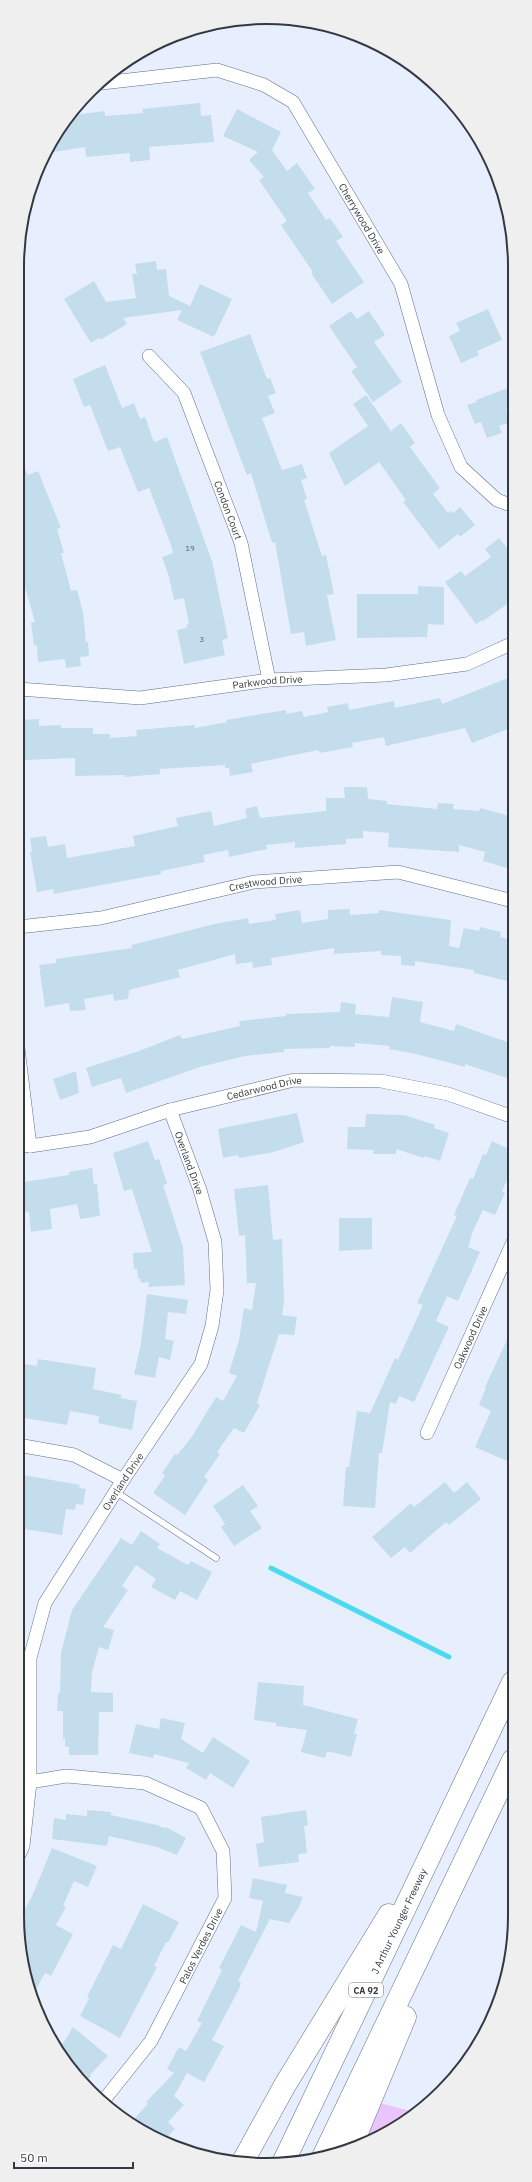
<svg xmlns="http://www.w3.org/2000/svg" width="532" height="2182" font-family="'IBM Plex Sans',sans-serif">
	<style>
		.green { fill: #eac5fd }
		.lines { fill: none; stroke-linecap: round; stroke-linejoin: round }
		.stream { stroke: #49daed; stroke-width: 5 }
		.building { fill: #c3dded }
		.service-casing { stroke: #616e82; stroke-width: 7 }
		.minor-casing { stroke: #616e82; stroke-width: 14 }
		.motorway-casing { stroke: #616e82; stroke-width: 23 }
		.service { stroke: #fff; stroke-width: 6 }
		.minor { stroke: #fff; stroke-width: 13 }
		.motorway { stroke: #fff; stroke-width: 22 }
		.labels { text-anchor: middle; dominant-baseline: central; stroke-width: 3; stroke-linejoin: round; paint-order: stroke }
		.number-label { font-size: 8px; fill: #57626d }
		.shield { fill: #fff; stroke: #70747b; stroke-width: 1 }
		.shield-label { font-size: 9px; font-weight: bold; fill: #333942 }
		.street-label { font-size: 10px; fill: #333942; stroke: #fff }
		.rim { fill: none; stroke: #333942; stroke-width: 2 }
	</style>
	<rect width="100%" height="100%" fill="#e7effe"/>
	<path class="green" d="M380 2103 418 2113 366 2139Z"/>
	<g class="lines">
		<path class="stream" d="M271 1568 449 1657"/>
	</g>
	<path class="building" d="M200 103 201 116 211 115 214 142 149 147 150 160 130 162V153L86 157 85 147 47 153 50 141 74 115 105 111V116L143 113 142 109Z
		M237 109 281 132 272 150 287 171 297 163 315 189 308 193 326 220 330 218 343 237 336 241 364 282 332 304 311 273 313 272 281 225 287 221 259 180 264 177 249 160 258 152 223 136Z
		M156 261 157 270 166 269 169 296 190 306 200 284 232 299 214 337 177 320 182 310 123 318 127 324 100 340 99 338 91 343 64 299 94 281 106 302 136 298 132 274H137L135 264Z
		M488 309 502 340 477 351 479 355 461 363 449 336 460 331 456 323Z
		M351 311 357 319 369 311 385 335 374 342 402 382 373 402 351 371 357 367 329 326Z
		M250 334 267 379 270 378 276 393 268 396 275 413 262 418 282 470 302 464 307 478 301 480 307 499 304 500 322 556 326 555 334 594 327 595 336 640 306 646 304 632 291 634 275 542 272 543 251 473 247 475 200 352Z
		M105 365 122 408 134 403 140 419 145 417 154 442 167 437 212 561 228 638 222 640 225 655 184 664 177 630 187 628 186 625 189 624 184 598 174 600 169 577 162 557 173 553 170 542 149 488 138 492 120 447 108 451 90 405 84 407 73 379Z
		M513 386V405L506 408 512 422 499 426 502 433 487 438 481 422 475 424 467 405 477 402 476 400Z
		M366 395 391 431 401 423 415 443 410 447 440 488 433 494 448 513 451 511 453 513 460 507 475 525 460 537 458 534 439 549 403 502 406 500 379 462 345 486 329 453 368 426 353 404Z
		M19 457 28 475 38 471 61 528 57 529 64 553H61L71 591 77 590 83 612 86 642H88L89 656 80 657 81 666 66 668 65 659 38 662 37 645 34 646 31 622H35L19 566Z
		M499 538 507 548 513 544V596L508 600 510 602 483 621 482 620 476 624 445 582 461 571 465 576 491 557 485 549Z
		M418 586 444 587V625L428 624 427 637 357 638V594H418Z
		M513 676V727L472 743 465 728 386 746 384 737 352 743 353 747 319 753 318 750 251 764 253 772 230 776 229 768H225V765L160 769V774L125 777V775L75 776V758L24 760 22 720 39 719V726L61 725V728H93V734H110V738L137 736 136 730 195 725V728L227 722 226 720 286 710V714L302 711 304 717 328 712 327 707 348 703 349 710 394 701 395 708 440 698 442 704Z
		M344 787H367L368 799 387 801V804L437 809 438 803 454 804 453 809 479 811 480 808 513 817V829L508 846 513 847 507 868 483 861 485 852 459 845V852L388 847 389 833 363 831V838L346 839V844L295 848V842L266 845 267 849 229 857 228 850 203 855 205 862 161 871V874L54 894 53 889 37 892 30 852 32 851 30 838 46 836 48 847 65 844 67 858 135 846 133 836 178 826 176 818 211 811 214 826 247 818 245 809 257 806 260 818 326 811V798H345Z
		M350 909V915L379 913V910L451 920 449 946 459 948 464 928 479 931 480 927 501 932 500 937 513 940V957L507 981 474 973V970L415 961V966L401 965V956L381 955V951L334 954V948L271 958 272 965 253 968 252 962 236 964 235 954 178 970 180 977 129 990 128 999 114 1001 113 994 84 999 86 1010 70 1011 69 1003 45 1007 39 965 56 963V959L132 948V945L214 924 248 918 249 924 276 920 275 914 300 910 302 923 328 919V910Z
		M392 997 423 1002 420 1022 454 1031 456 1024 513 1044V1080L465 1064V1067L416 1054 389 1049 390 1046 355 1043V1047L330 1046V1048L284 1049V1052L245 1056 200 1067 126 1093 121 1078 92 1087 86 1068 139 1051 180 1035 182 1039 240 1026 239 1021 286 1016V1014L340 1012 341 1002 356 1004 355 1014 389 1017Z
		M76 1071 79 1093 60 1100 53 1079Z
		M297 1113 304 1142 274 1152 239 1158 238 1155 223 1158 218 1129Z
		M366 1114 404 1115 435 1125 434 1128 449 1133 440 1161 425 1156 424 1158 396 1149V1154H373L374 1150 347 1149 348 1127H365Z
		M148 1141 155 1160 159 1159 167 1184 163 1185 183 1247 185 1285 148 1287 149 1282 141 1283 140 1278 138 1279 137 1269H134L133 1253 152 1252 132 1189 124 1191 113 1153Z
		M492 1141 513 1151V1167L502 1191 505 1193 495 1215 483 1210 473 1231 468 1247 480 1252 458 1301 447 1296 436 1321 449 1327 414 1402 399 1396 396 1404 390 1402 382 1453H379L375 1508 343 1506 346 1467H349L357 1411 370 1413 395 1358 398 1360 423 1305 417 1303 457 1216 454 1215 470 1178 473 1179 483 1154 486 1155Z
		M92 1168 94 1184H97L100 1216 80 1219 77 1204 50 1209 52 1229 31 1232 29 1212 18 1213V1183L69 1175V1172Z
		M268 1185 273 1240 282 1239 284 1302 282 1315 297 1317 294 1335 279 1334 257 1403 260 1405 244 1433 234 1428 217 1452 220 1454 204 1477 208 1480 185 1515 153 1493 165 1476 162 1473 175 1454 177 1455 191 1438 216 1397 223 1401 237 1376 229 1373 239 1340 244 1308 252 1310 256 1283H247L245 1235 239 1236 234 1189Z
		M339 1218H372V1249L339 1251Z
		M147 1294 188 1300 186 1314 168 1312 165 1339 174 1341 170 1360 159 1357 155 1378 134 1374 141 1344Z
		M513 1327V1454L509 1462 475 1447 491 1411 479 1405 486 1388 485 1387Z
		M38 1359 96 1368 93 1389 122 1395 121 1398 137 1401 132 1430 98 1423 99 1416 70 1411 67 1425 18 1417V1363L37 1366Z
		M18 1474 80 1485 79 1488 86 1489 83 1505 76 1504 75 1510 66 1509 62 1535 18 1528Z
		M445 1482 454 1493 467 1482 481 1499 449 1525 446 1522 410 1553 405 1547 391 1558 372 1537 411 1503 414 1507Z
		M243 1485 258 1506 250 1511 262 1528 234 1546 221 1527 225 1524 213 1506Z
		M141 1531 160 1544 157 1548 188 1565 191 1561 212 1572 197 1600 180 1591 175 1600 151 1587 156 1579 136 1565 122 1586 128 1590 103 1627 114 1630 108 1650 99 1647 92 1672 91 1692 113 1693V1712H99L98 1755H69V1747H65V1738L63 1739V1711H57L58 1693H60L61 1653 72 1610 121 1538 132 1545Z
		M258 1682 304 1686 303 1705 358 1719 354 1734H357L351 1757 327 1751 325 1758 301 1752 307 1730 276 1726V1723L254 1720Z
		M161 1718 185 1723 181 1739 203 1753 213 1737 250 1761 233 1788 210 1773 206 1780 186 1768 189 1763 154 1754 153 1758 129 1753 136 1724 159 1729Z
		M87 1810 111 1812V1815L157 1825 164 1828 166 1827 186 1838 177 1855 157 1847 109 1836 107 1846 52 1839 54 1818 66 1820V1814L87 1816Z
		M306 1810 308 1825 304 1826 307 1853 298 1854 299 1862 259 1867 256 1844 264 1842 261 1817Z
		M52 1848 97 1866 88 1887 74 1881 63 1906 66 1907 56 1925 73 1934 51 1976 45 1973 33 1995 18 1922 33 1894Z
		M253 1878 287 1885 285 1893 303 1897 299 1907 289 1923 270 1919 238 1981 241 1982 239 1989 212 2040 224 2046 204 2082 187 2073 174 2096 184 2105 168 2122 175 2129 163 2141 156 2139 132 2121 148 2104 146 2102 174 2073 167 2069 179 2047 186 2051 202 2023 197 2021 222 1970 219 1968 241 1925 256 1932 263 1901 249 1898Z
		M143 1904 179 1922 168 1943 166 1942 154 1966 157 1967 120 2038 80 2016 89 1998 87 1997 113 1945 121 1949Z
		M73 2027 108 2056 90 2075 91 2077 83 2083 58 2046 64 2042Z"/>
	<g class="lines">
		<g class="service-casing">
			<path id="service" d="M116 1492 216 1558"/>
		</g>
		<g class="minor-casing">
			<g id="minor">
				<path id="s1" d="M102 83 217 70 264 85 293 102 401 284 438 415 461 467 497 500 513 506"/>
				<path id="s2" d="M149 356 184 393 241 543 269 680"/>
				<path id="s3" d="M19 689 140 698 269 680 386 675 467 664 513 643"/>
				<path id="s4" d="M18 927 101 918 254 882 398 872 513 901"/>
				<path d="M18 1048 30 1146"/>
				<path id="s5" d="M18 1145 30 1146 90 1137 170 1110 294 1080 381 1081 448 1094 513 1117"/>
				<path id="s6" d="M427 1433 513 1242"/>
				<path d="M18 1445 74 1455 123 1480"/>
				<path d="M30 1782 66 1776 145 1783 201 1808 223 1851 225 1898 151 2041 104 2100"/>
				<path id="s7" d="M17 1859 23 1846 30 1782V1658L45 1603 123 1480 201 1364 212 1326 217 1290 215 1242 200 1190 170 1110"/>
			</g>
		</g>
		<g class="motorway-casing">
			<g id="motorway">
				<path d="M351 2147 405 2017"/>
				<path d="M323 2157 513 1760"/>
				<path id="s8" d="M284 2161 513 1682"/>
				<path d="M242 2163 285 2085 389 1915"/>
			</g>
		</g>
		<use href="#service" class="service"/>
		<use href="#minor" class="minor"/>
		<use href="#motorway" class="motorway"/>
	</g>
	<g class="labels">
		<g class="number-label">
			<text x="190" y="548">19</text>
			<text x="202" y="639">3</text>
		</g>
		<rect class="shield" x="349" y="1983" width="34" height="14" rx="3"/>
		<g class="shield-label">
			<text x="366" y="1990">CA 92</text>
		</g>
		<g class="street-label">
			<text stroke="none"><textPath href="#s1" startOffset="334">Cherrywood Drive</textPath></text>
			<text stroke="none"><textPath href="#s2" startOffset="176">Condon Court</textPath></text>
			<text stroke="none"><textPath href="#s3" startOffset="250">Parkwood Drive</textPath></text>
			<text stroke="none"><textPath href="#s4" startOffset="252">Crestwood Drive</textPath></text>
			<text stroke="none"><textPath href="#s5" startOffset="254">Cedarwood Drive</textPath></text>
			<text transform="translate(189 1163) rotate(70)">Overland Drive</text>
			<text stroke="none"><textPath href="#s6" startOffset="105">Oakwood Drive</textPath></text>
			<text stroke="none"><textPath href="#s7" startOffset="404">Overland Drive</textPath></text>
			<text stroke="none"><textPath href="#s8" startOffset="266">J Arthur Younger Freeway</textPath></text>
			<text transform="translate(201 1946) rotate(-63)">Palos Verdes Drive</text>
		</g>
	</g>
	<path d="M0 0H532V2182H0ZM266 24H266A242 242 0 0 1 508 266V1916A242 242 0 0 1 266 2158H266A242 242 0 0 1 24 1916V266A242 242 0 0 1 266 24Z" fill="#efeff0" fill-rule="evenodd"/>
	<path class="rim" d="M266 24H266A242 242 0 0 1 508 266V1916A242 242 0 0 1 266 2158H266A242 242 0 0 1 24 1916V266A242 242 0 0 1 266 24Z"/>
	<path d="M14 2162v6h119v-6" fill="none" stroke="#333942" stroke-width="2"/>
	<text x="20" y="2162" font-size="12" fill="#333942" stroke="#ffffff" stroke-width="3" paint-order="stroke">50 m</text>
</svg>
